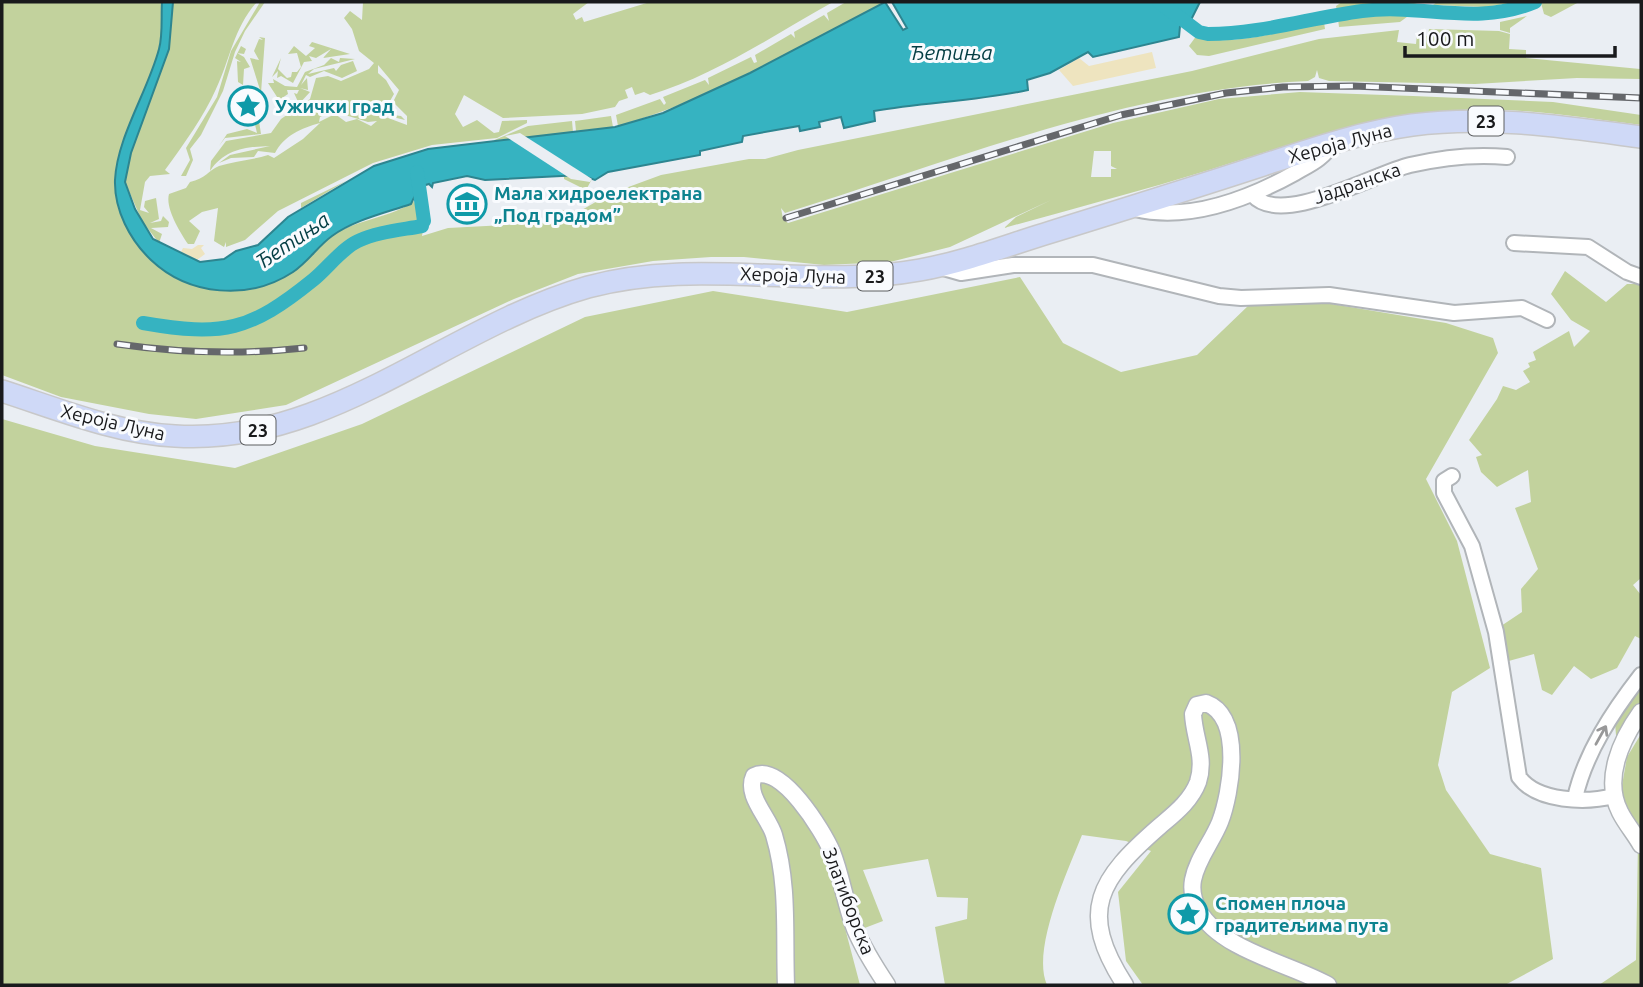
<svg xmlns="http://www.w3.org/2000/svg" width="1643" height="987" font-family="Ubuntu,sans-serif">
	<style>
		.green { fill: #c2d29d; fill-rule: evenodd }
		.sand { fill: #eee4bf }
		.water { fill: #36b3c1; stroke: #2d8590; stroke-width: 2 }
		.pier { fill: #eaeef3 }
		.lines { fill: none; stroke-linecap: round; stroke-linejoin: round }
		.canal { stroke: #36b3c1; stroke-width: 14 }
		.minor-casing { stroke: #b1b5b9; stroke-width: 18 }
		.tertiary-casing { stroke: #b1b5b9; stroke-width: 19 }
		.primary-casing { stroke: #c8c8c9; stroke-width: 24 }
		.minor { stroke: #fff; stroke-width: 14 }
		.tertiary { stroke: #fff; stroke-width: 16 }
		.primary { stroke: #cfd9f7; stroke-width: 21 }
		.rail-casing { stroke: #65676b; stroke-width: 7 }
		.rail { stroke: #f9fbfe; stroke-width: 4.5; stroke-dasharray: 13; stroke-linecap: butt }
		.oneway { stroke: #989899 }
		.labels { text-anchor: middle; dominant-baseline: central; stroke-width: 6; stroke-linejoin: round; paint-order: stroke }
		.shield { fill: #f9fbfe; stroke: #5c5e60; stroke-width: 2 }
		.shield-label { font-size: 18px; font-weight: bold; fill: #191a1c }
		.culture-label { font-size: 19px; font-weight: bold; fill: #0d838f; stroke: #f9fbfe; text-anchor: start }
		.street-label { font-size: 19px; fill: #191a1c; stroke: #f9fbfe }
		.water-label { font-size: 21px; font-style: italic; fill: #033d43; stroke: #f9fbfe }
	</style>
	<rect width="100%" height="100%" fill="#eaeef3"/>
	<path class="green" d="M2 2H162C161 17 163 35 159 49 148 93 119 134 115 180 114 188 118 198 120 206 132 268 205 304 264 286 294 276 308 253 332 236 356 219 392 218 414 201L421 222 353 239 310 277 273 303 235 323 196 326 144 319 143 328C223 343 252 337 315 283 330 271 343 253 360 245 378 236 403 234 423 230L422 236 448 228 559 222V210L580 211 606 196 619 200 623 189 661 175 749 159H765L798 150 1192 71 1319 39 1399 30 1397 42 1416 44 1417 34 1428 36 1429 29 1499 31 1510 34 1509 49 1526 50V58L1640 69 1641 64V79L1577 78 1475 84 1329 81 1319 78 1317 70 1315 77 1308 81C1127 89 956 160 785 213L781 208 783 219 788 223 1113 123 1219 99 1300 92 1413 96 1553 102 1641 115V125C1577 117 1510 105 1445 111 1364 118 1286 146 1209 170 1141 191 1072 209 1004 228L1016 217 1051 200 950 247 890 262 824 265 744 257H711L653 261 578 274 514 299 286 405 196 419 149 414 61 397 2 375ZM1094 151H1111V166L1117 169H1111V177H1091Z
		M173 2H257C234 27 230 60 216 89 204 116 184 144 165 170L170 174 150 176 145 182 140 210 149 213 144 207 145 201 156 198 159 219 150 223 161 221 163 216 169 222 168 227 151 228 162 234 159 243 142 221 125 182 131 153 169 49Z
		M260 2H265L245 31 235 52 223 91 201 135 190 149 193 160 186 176H181L190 160 186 148 217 97 231 51Z
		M363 2H589L573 14 576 20 582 17 584 22 650 2H833C774 35 715 75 650 95L644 92 635 95 632 87 625 90 628 98 619 101 615 107 582 114 503 118 464 95 455 114 463 127 477 120 494 133 499 132 502 121 527 120V123L497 138 432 145 373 163 278 211 245 240 226 247V242L224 247 214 241 218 208 202 212 189 221 200 231 194 244H188C180 232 165 208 169 194L186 188 190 182C205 179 209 170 219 166 234 161 253 160 268 155L274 158 303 139 320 123C301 128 284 136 275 153L258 151 254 157 231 158 219 163 230 155 270 146C246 147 225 149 210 171L211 161 226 141 271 133 281 119 310 99 316 78 328 76 341 81 369 69 374 63 359 51 352 29 344 18 350 11 362 20ZM378 65 399 90 393 102 407 116V125L372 112 405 120 401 116 393 115 394 109 379 107 390 101 394 94 386 80 378 73ZM332 111 368 122 377 121 371 126 357 119 346 122 335 114 319 122 320 117Z
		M846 2H885C798 48 713 99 618 126L616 115 660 99 664 105 666 103 663 97 705 80 709 85 708 78 751 57 754 63 757 62 755 55 791 34 795 38 794 32 824 15 829 21 827 13Z
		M1342 2H1373V4L1419 2C1408 9 1355 8 1337 11L1336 6Z
		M1437 2H1519L1485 7 1433 5Z
		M1579 2 1551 17 1544 14 1541 3Z
		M1370 13 1411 14 1400 22 1339 27 1338 19Z
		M1527 16 1510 28V33L1500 30V22Z
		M1324 22 1325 29 1209 56 1197 55 1189 46 1197 35C1221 50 1297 28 1324 22Z
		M259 37 265 38 261 93 250 58 259 60 254 51 259 39 263 40Z
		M312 42 350 54 323 58 331 49 316 58 309 56 312 61 304 62 293 83 281 76 277 78 278 71 272 77 281 58 278 69 287 78 291 77 292 72H297L301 67 297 53 288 54 294 46 306 56 315 48 309 46Z
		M241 46 246 49 244 54 237 53 244 57 250 67 244 69 243 85 238 82 237 61 241 62 235 58Z
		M331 58 339 62 340 58 355 59 314 69 308 74 334 68 336 71 341 65 353 61 357 71 342 78 324 71 310 77 306 75 301 85 307 78 308 90 300 88 310 92 299 104 294 93 297 94 299 90H287L288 94 279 100 268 83H274L273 79 285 86 297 87 305 72 324 65Z
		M251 108H257L261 134 225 138 219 146 227 134 247 129 257 133Z
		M611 116 613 127 576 131 575 121Z
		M572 121 573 132 492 141 528 126Z
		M581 175 592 179 586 190 564 179V176Z
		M346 181 301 208V203Z
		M1565 271 1606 302 1627 284H1641V578L1633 585 1641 595V639L1635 636 1617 668 1591 679 1574 666 1552 695 1542 690 1534 654 1505 662 1501 626 1522 612 1521 589 1538 569 1515 508 1531 502 1528 470 1497 487 1481 472 1476 457 1482 455 1469 440 1497 399 1503 386 1516 390 1530 382 1523 371 1530 367 1528 363 1536 360 1533 352 1569 331 1574 347 1590 331 1571 320 1551 294Z
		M1020 277 1063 343 1121 372 1197 355 1249 305 1326 303 1446 323 1493 338 1498 353 1426 479 1457 541 1490 668 1452 692 1438 765 1446 790 1490 854 1541 868 1553 959 1505 985H1143L1126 961 1118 892 1151 851 1126 841 1082 835C1068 870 1031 950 1047 985H945L935 927 967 919 968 898 937 897 928 859 863 870 883 921 862 929 846 873 831 875 860 985H2V419L95 446 235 468 362 424 585 317 713 291 847 312Z
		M1641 688V726L1617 747 1615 723Z
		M1641 734V985H1599L1636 960 1638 841 1621 791 1627 757Z"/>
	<path class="sand" d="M1152 52 1156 68 1073 86 1059 70 1079 58 1089 66Z
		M198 245H204L201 248 205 254 197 260 181 252 183 248 192 249Z"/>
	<path class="water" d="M162 2H173L169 49 131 153 125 182 135 209 153 239 200 262 224 259 236 251 258 245 288 217 374 166 428 149 615 127 663 113 750 73 885 2 903 30 907 28 892 2H1200L1189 24 1180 26 1179 37 1093 57 1088 52 1050 73 1027 80 1028 90C978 101 926 102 874 111L875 121 844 128 841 117 819 122 820 127 800 131 799 126 743 136 742 142 700 151V155L608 172 595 180 581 175 485 180 467 176 433 183 432 187 429 184 419 187 411 204C385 213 354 220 332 236 318 246 308 262 293 272 249 301 189 296 151 260 130 240 114 210 115 180 117 137 148 91 159 49 163 35 161 17 162 2Z"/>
	<path class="pier" d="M520 133 592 179 590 182 571 179 505 136Z"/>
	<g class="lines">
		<path class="canal" d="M1159 2 1199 32 1208 34C1261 34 1309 18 1362 11 1422 3 1475 27 1535 2
			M417 172 424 221
			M143 323C223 337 250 331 313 280 328 268 341 249 358 241 377 232 401 230 422 226"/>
		<g class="minor-casing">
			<path id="minor" d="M1253 195C1281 228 1375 173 1410 165 1440 158 1476 154 1507 157
				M1135 209C1190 222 1248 199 1295 173 1309 165 1325 158 1332 143
				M1514 243 1588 247 1627 272 1641 277
				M940 267 961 273 1013 265H1093L1219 296 1241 298 1329 295 1454 313 1522 308 1547 320
				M1452 476 1444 481V493L1472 546 1496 632 1519 777C1537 802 1586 803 1614 796
				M1575 798C1585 753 1613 711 1641 675"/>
		</g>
		<g class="tertiary-casing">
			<path id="tertiary" d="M1641 712C1621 740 1603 779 1620 812 1626 824 1635 834 1641 845
				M786 985C784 933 789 885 774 835 768 816 745 795 754 776 781 762 823 831 832 852 842 877 845 904 855 929 864 950 875 967 887 985
				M1125 985C1077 911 1099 879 1160 826 1174 814 1191 801 1198 782 1206 757 1194 738 1193 714L1197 705 1206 703C1244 717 1231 793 1220 822 1212 842 1197 859 1193 880 1191 891 1194 902 1199 911 1221 950 1291 964 1328 985"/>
		</g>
		<g class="primary-casing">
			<path id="primary" d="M2 391C58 409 116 433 175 436 330 446 447 327 588 287 697 257 810 290 920 270 965 262 1008 245 1051 232 1122 210 1193 188 1263 165 1312 149 1361 132 1412 125 1489 115 1565 127 1641 137"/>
		</g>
		<use href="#minor" class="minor"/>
		<use href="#tertiary" class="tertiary"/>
		<use href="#primary" class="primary"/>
		<g class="rail-casing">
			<path id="rail" d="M786 218 1121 115 1226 93 1283 87 1353 86 1641 98
				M117 344C180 353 240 355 304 348"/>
		</g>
		<use href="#rail" class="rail"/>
	</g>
	<defs><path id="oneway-shaft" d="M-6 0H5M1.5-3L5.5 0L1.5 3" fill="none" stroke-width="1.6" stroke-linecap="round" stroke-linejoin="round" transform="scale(1.75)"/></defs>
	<use class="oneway" href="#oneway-shaft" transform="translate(1601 735) rotate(-61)"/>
	<defs>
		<g id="sight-ring" transform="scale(2.0125)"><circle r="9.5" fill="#f9fbfe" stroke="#0f9aa8" stroke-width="1.5"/><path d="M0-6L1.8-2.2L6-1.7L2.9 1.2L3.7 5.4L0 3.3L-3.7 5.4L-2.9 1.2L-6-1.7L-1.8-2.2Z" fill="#0f9aa8"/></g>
		<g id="museum-ring" transform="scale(2.0125)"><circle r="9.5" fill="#f9fbfe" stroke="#0f9aa8" stroke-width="1.5"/><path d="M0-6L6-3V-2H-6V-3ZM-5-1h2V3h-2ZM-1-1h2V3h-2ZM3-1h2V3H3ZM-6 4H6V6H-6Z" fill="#0f9aa8"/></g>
	</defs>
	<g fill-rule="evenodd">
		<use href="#sight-ring" x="248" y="106"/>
		<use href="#museum-ring" x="467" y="204"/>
		<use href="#sight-ring" x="1188" y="914"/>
	</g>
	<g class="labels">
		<g class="shield">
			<rect x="1468.5" y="106.5" width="35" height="29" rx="5"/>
			<rect x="857.5" y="261.5" width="35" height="29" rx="5"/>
			<rect x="240.5" y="415.5" width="35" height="29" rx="5"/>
		</g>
		<g class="shield-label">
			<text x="1486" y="121">23</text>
			<text x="875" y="276">23</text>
			<text x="258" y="430">23</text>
		</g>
		<g class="culture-label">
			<text x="275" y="106">Ужички град</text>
			<text x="494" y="193">Мала хидроелектрана<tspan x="494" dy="22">„Под градом”</tspan></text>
			<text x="1215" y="903">Спомен плоча<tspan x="1215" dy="22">градитељима пута</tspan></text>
		</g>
		<g class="street-label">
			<text transform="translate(1340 143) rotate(-15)">Хероја Луна</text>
			<text transform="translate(1357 183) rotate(-19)">Јадранска</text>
			<text transform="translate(793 275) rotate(2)">Хероја Луна</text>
			<text transform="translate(113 422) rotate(13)">Хероја Луна</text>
			<text transform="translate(849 901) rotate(69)">Златиборска</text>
		</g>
		<g class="water-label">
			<text x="951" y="52">Ђетиња</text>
			<text transform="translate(292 240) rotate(-34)">Ђетиња</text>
		</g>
	</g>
	<rect width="1643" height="987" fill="none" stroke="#191a1c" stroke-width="7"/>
	<path d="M1405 46v10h210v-10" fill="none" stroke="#191a1c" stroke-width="3.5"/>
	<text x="1416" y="46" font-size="21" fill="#191a1c" stroke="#f9fbfe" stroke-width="5" paint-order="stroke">100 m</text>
</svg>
